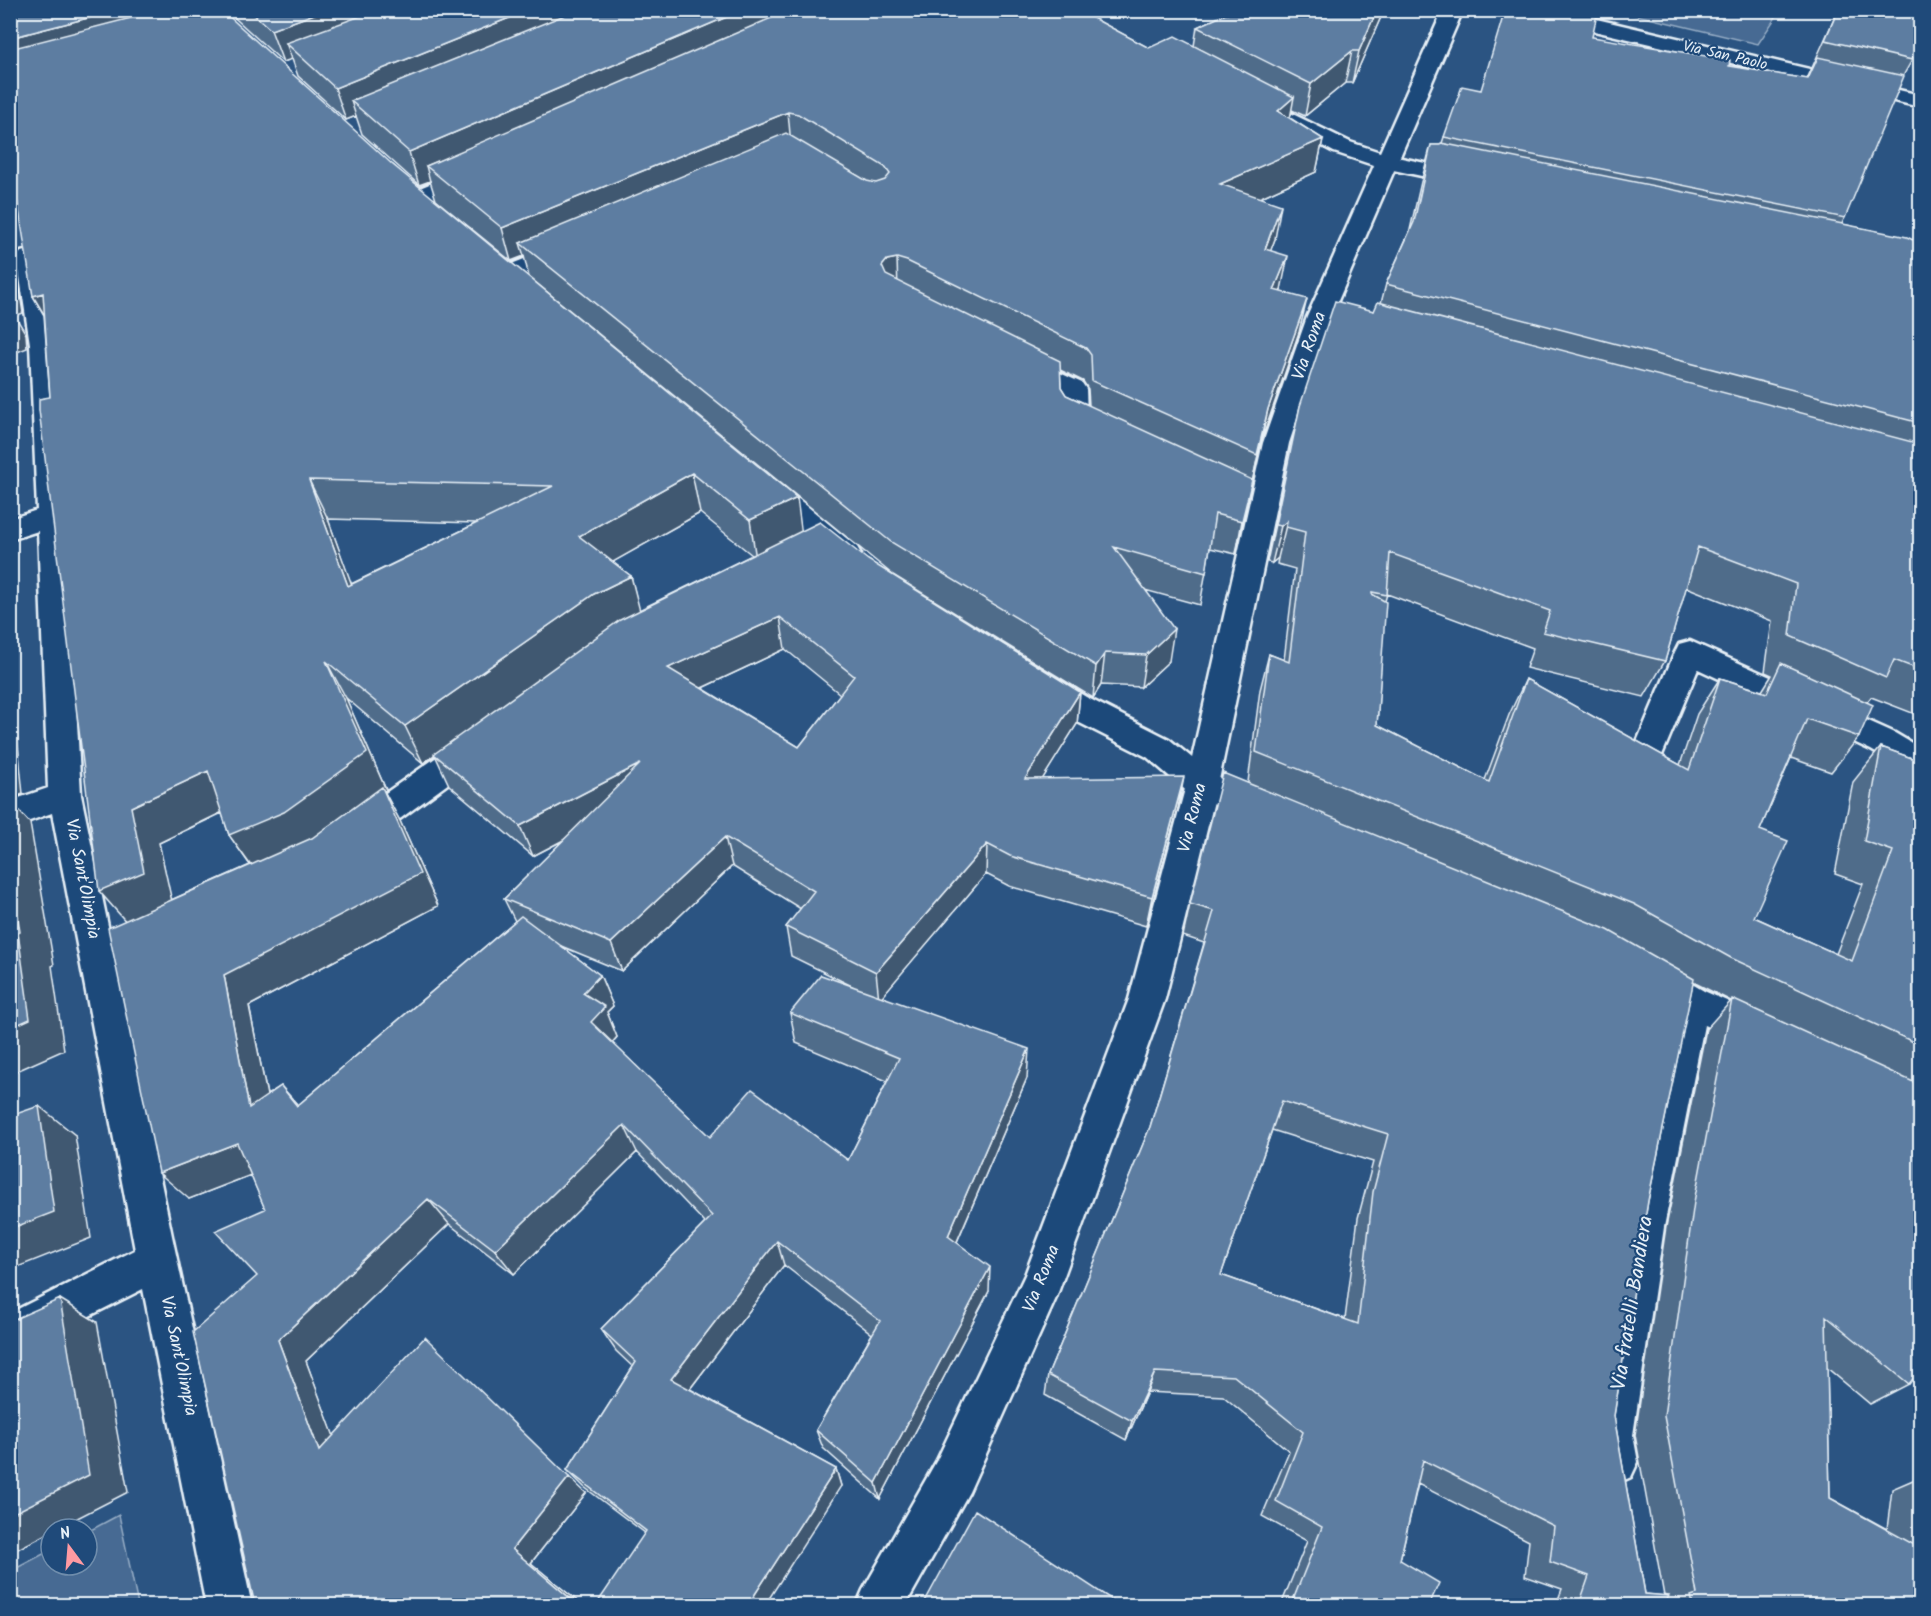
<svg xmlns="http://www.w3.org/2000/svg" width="1931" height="1616" font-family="Kalam,sans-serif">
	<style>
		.green { fill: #476b93; stroke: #98aec6; stroke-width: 1.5 }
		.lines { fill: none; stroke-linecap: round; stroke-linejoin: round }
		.minor-casing { stroke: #e8f1f8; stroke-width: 5 }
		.major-casing { stroke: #e8f1f8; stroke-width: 5 }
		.minor { fill: #1f4a7a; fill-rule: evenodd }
		.major { fill: #1f4a7a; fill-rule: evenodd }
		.wall { fill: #506c8a; stroke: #e8f1f8; stroke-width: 1.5; fill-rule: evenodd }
		.shaded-wall { fill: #415871; stroke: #e8f1f8; stroke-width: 1.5 }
		.building { fill: #5d7da1; stroke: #e8f1f8; stroke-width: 1.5; fill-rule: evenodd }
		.labels { text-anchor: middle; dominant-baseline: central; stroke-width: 4.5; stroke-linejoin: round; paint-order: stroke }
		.far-street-label { font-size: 15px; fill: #e8f1f8; stroke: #1f4a7a }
		.street-label { font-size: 18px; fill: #e8f1f8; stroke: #1f4a7a }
		.near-street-label { font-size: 21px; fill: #e8f1f8; stroke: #1f4a7a }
	</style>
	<rect width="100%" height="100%" fill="#2b5482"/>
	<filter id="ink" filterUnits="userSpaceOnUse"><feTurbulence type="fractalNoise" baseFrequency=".0167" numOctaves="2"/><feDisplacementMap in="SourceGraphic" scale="12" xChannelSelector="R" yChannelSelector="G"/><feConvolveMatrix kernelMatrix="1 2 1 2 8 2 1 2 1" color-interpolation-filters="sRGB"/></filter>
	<g filter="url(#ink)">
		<path class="green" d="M1619 11H1780L1758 44Z
			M119 1515 138 1605H11V1571L51 1550V1565H87V1532Z"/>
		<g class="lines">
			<g class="minor-casing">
				<path id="minor" d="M1520 10H1558L1920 95V107L1530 16 1523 14Z
					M1268 102 1350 142 1392 156 1477 174 1480 179 1477 184 1469 186 1379 167 1334 152 1260 113 1257 108 1260 103Z
					M475 165 483 167 486 172 483 177 424 203 416 205 408 203 405 198 408 193Z
					M567 242 575 244 579 249 575 254 517 279 508 281 499 279 496 274 499 269Z
					M29 250 37 252 41 257 56 344 81 795 172 1236 252 1606H206L143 1289 10 1356V1313L135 1250 52 813 10 828V801L48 788 38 531 10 540V519L37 510 30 344 17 257 21 252Z
					M1020 355 1082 383 1086 389 1087 416 1104 424 1108 430 1104 436 1095 439 1065 426 1061 420 1060 393 1011 369 1007 363 1011 357Z
					M764 477 774 479 857 547 861 554 857 561 847 564 837 561 754 493 750 486 754 479Z
					M1690 641 1893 732 1920 748V776L1909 772 1871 750 1698 669 1652 779 1641 783 1630 779 1625 770 1675 652 1679 644Z
					M1042 673 1053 677 1086 697 1169 739 1214 776 1240 787 1244 796 1240 805 1228 809 1190 794 1147 757 1064 715 1031 693 1027 685 1031 677Z
					M479 731 490 735 495 744 490 753 367 843 355 847 343 843 338 833 343 823 468 735Z
					M1650 962 1663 967 1704 991 1772 1021 1777 1033 1772 1045 1759 1050 1704 1025 1664 1227 1633 1435 1638 1462 1631 1477 1616 1484 1601 1477 1594 1462 1589 1435 1624 1227 1671 1009 1637 989 1632 978 1637 967Z"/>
			</g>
			<g class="major-casing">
				<path id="major" d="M1443 10H1463L1331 317 1289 443 1218 785 1165 999 1056 1298 969 1492 905 1606H856L863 1590 937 1460 1025 1275 1129 999 1186 785 1263 443 1307 317Z"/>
			</g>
			<use href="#minor" class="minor"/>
			<use href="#major" class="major"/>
		</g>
		<path class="wall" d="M226 10H1078L1149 48 1194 46 1197 27 1235 10H1384L1352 83H1345L1305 116 1292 110 1290 118 1323 139 1316 172 1259 198 1275 239 1270 251 1281 290 1280 292 1299 332 1261 442 1236 554 1210 548 1200 605 1145 590 1169 661 1141 687 1101 685 1093 698 893 575 529 277 524 256 511 261 436 200 430 181 419 185 362 134 356 116 346 120 298 76 292 59 283 62ZM1060 370 1083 381 1088 389 1089 405 1066 395 1061 387Z
			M1838 10H1920L1912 60 1903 76 1842 224 1913 240 1920 225V716L1871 697 1867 702 1859 737 1831 772 1791 758 1760 830 1754 917 1836 954 1863 884 1835 874 1853 782 1881 747 1920 761V1370L1909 1384 1870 1404 1827 1368 1830 1498 1887 1529 1892 1489 1920 1477V1605H1665V1604L1664 1605H1556L1562 1589 1525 1576 1529 1541 1418 1484 1400 1560 1429 1605H1281L1307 1541 1262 1516 1289 1451 1223 1396 1147 1392 1126 1440 1045 1395 1048 1375 1150 1127 1204 943 1183 936 1190 904 1248 782 1260 690 1269 654 1284 660 1295 569 1277 564 1278 558 1272 563 1267 562 1300 406 1381 303 1386 284 1410 230 1421 182 1431 145H1440L1442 143 1444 137 1481 90 1592 37 1729 66 1807 79ZM1686 587 1772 621 1765 672 1772 675 1762 691 1720 678 1697 714 1680 765 1526 679 1509 715 1485 780 1377 725 1385 601 1387 594 1533 648 1526 668 1644 697 1665 661ZM1693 982 1731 1001 1706 1029 1666 1227 1635 1435 1664 1596 1645 1594 1614 1416 1648 1201ZM1272 1130 1373 1162 1358 1218 1345 1319 1221 1275Z
			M12 48 393 165 801 531 868 560 1080 692 1077 724 1042 779 1178 808 1146 926 1009 886 986 874 881 997 1027 1078 957 1242 989 1291 880 1499 823 1448 816 1430 872 1334 784 1265 690 1389 836 1469 841 1486 645 1533 584 1487 567 1470 633 1367 616 1351 601 1329 705 1223 637 1152 514 1274 449 1224 306 1361 333 1435 586 1493 531 1563 582 1605H255L257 1276 265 1209 251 1175 189 1199 125 920 50 397 44 315 33 296 14 110ZM700 513 752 555 639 610 631 576 612 562ZM328 519 477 523 351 584ZM785 649 840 694 799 747 702 688ZM346 698 423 763 435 755 449 785 533 856 564 840 504 899 515 921 298 1105 281 1086 267 1095 249 1006 438 906 400 821 384 791 386 790ZM222 813 229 835 250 865 171 900 159 843ZM732 866 801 909 786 927 791 956 852 986 790 1013 796 1043 887 1081 848 1160 710 1137 612 1043 617 1037 607 1012 613 1006 600 975 561 946 622 971Z"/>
		<path class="shaded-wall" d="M119 10H205L24 71 10 45V38Z
			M325 10H422L286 43 292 59 283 62 271 30Z
			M529 10H615L351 101 356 116 346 120 335 88Z
			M743 10H820L426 166 430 181 419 185 409 152Z
			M1377 10H1384L1352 83 1359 51Z
			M1352 51 1345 83 1305 116 1311 84Z
			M1294 97 1288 130 1278 111Z
			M788 112 791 145 520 243 524 256 511 261 502 228Z
			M1323 139 1316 172 1215 218 1220 184Z
			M1281 205 1275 239 1259 282 1265 249Z
			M10 234 23 313 15 316 26 334 27 348 10 355Z
			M1288 256 1281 290 1267 324 1274 290Z
			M897 258 898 292 884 300 882 266 887 260Z
			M43 293 57 336 33 296Z
			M1307 299 1299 332 1261 442 1251 488 1268 409Z
			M692 473 700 513 590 575 579 536Z
			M309 480 328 519 366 624 348 586Z
			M1252 480 1245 514 1236 554 1242 521Z
			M797 498 802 536 756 559 750 520Z
			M1287 521 1278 558 1272 563 1281 526Z
			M631 576 641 615 605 632 423 763 405 726 594 594Z
			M780 617 785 649 676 700 668 668Z
			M1174 629 1169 661 1141 687 1146 655Z
			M1105 653 1101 685 1093 698 1096 666Z
			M326 661 346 698 386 790 384 791 400 821 438 906 249 1006 275 1135 249 1108 224 975 307 847 254 870 229 835Z
			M10 666 23 794 10 799Z
			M1080 692 1077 724 1023 810 1025 779Z
			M640 764 649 795 533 856 520 826Z
			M208 771 233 807 159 843 173 906 129 925 99 891 131 807Z
			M1184 777 1178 808 1146 926 1152 897Z
			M10 801 30 823 54 965 52 966 64 1050 10 1074Z
			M725 837 732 866 622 971 611 943Z
			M987 844 986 874 879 1000 876 972Z
			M600 975 613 1006 607 1012 617 1037 604 1052 591 1022 583 993Z
			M1029 1049 1027 1078 949 1260 948 1236Z
			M39 1106 75 1135 91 1238 10 1270V1229Z
			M624 1125 637 1152 514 1274 495 1250Z
			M237 1143 264 1170 189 1199 159 1173Z
			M428 1199 449 1224 306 1361 346 1469 319 1451 278 1340Z
			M777 1241 784 1265 683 1398 671 1379Z
			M990 1267 989 1291 880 1499 876 1483Z
			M60 1299 97 1322 128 1492 56 1529H51V1532L10 1553V1515Z
			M1155 1372 1147 1392 1126 1440 1132 1421Z
			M836 1469 841 1486 765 1605H748Z
			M569 1477 586 1493 531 1563 582 1605H578L512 1549Z"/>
		<path class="building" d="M10 10H119L10 38Z
			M162 10H222L393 165 797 498 750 520 692 473 579 536 631 576 594 594 405 726 326 661 367 753 284 812 229 835 208 771 131 807 144 872 99 891 39 410V399L50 397 43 293 33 296 10 156V109L14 110 10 80V49ZM309 480 553 486 348 586Z
			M249 10H325L271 30Z
			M377 10H529L335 88 286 43Z
			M577 10H743L409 152 351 101Z
			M790 10H1078L1149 48 1175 36 1294 97 1278 111 1323 139 1220 184 1281 205 1265 249 1288 256 1274 290 1307 299 1268 409 1257 455 1092 381 1091 355 1086 348 907 261 897 258 887 260 882 266 886 275 1060 361 1061 387 1066 395 1252 480 1242 521 1215 514 1206 573 1114 547 1174 629 1146 655 1105 653 1096 666 891 542 520 243 786 133 867 181 876 183 885 180 890 174 885 167 798 114 788 112 502 228 426 166Z
			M1235 10H1377L1359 51H1352L1311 84 1197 27Z
			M1505 10H1598L1592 37 1730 60 1729 66 1808 79 1818 57 1904 76 1845 218 1444 137 1462 86 1481 90Z
			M1838 10H1920V38L1912 60 1825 40Z
			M1441 143 1907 237 1917 242 1918 240H1920V423L1386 284 1414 222 1431 145H1440Z
			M1335 301 1374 311 1378 302 1920 444V670L1894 660 1886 678 1790 636 1796 584 1698 547 1665 661 1543 632 1550 611 1390 553 1387 595 1372 592V594L1386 602 1377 725 1489 782 1526 679 1689 770 1720 678 1767 693 1781 663 1873 705 1859 737 1807 719 1760 830 1788 841 1754 917 1852 961 1893 851 1864 841 1881 747 1920 761V1045L1731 958 1634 904 1256 752 1269 654 1289 662 1305 532 1286 527 1287 521 1281 526 1275 525 1300 406Z
			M820 522 868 560 1080 692 1025 779 1184 777 1152 897 1010 856 987 844 876 972 786 927 814 891 725 837 611 943 504 899 640 764 520 826 434 754 620 620ZM780 617 854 676 799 747 668 668Z
			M1223 773 1608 930 1694 979 1648 1201 1614 1416 1645 1594 1669 1596 1664 1605H1579L1589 1576 1550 1562 1554 1526 1423 1460 1400 1560 1439 1583 1429 1605H1291L1322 1527 1276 1501 1303 1432 1234 1376 1155 1372 1132 1421 1048 1375 1150 1127 1214 911 1190 904ZM1282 1101 1388 1134 1373 1192 1358 1324 1221 1275Z
			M382 787 420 874 224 975 249 1108 281 1086 297 1106 521 916 600 975 583 993 605 1007 591 1022 710 1137 752 1089 848 1160 899 1058 790 1013 821 975 1029 1049 948 1236 990 1267 876 1483 816 1430 880 1321 777 1241 671 1379 836 1469 748 1605H596L646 1531 567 1470 636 1362 601 1329 712 1216 624 1125 495 1250 428 1199 278 1340 319 1451 425 1337 569 1477 512 1549 578 1605H255L193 1332 257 1276 215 1231 265 1209 237 1143 159 1173 108 928 312 838Z
			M10 867 20 932 18 933 30 1019 10 1028Z
			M1732 999 1920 1085V1370L1909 1384 1826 1316 1830 1498 1920 1548V1605H1693L1691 1596 1697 1594 1664 1416 1694 1202Z
			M39 1106 54 1212 10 1229V1116Z
			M60 1299 89 1475 10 1515V1321Z
			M975 1510 1120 1605H923Z"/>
	</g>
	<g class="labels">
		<g class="far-street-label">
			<text transform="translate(1725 56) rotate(13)">Via San Paolo</text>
		</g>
		<g class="street-label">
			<text transform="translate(1310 346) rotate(-71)">Via Roma</text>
			<text transform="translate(1193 818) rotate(-76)">Via Roma</text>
			<text transform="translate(82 879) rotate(79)">Via Sant'Olimpia</text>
			<text transform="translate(1042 1279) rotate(-68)">Via Roma</text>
			<text transform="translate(178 1356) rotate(78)">Via Sant'Olimpia</text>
		</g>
		<g class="near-street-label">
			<text transform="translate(1633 1303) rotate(-81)">Via fratelli Bandiera</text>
		</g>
	</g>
	<rect width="1931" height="1616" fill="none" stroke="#1f4a7a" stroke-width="36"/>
	<rect x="18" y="18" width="1895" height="1580" fill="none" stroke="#e8f1f8" stroke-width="2" filter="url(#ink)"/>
	<g transform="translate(69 1547) rotate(344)"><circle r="28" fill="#1f4a7a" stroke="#6f8dac" stroke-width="1.5"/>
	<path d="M0-4.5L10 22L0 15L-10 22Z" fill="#ff9aa2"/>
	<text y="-9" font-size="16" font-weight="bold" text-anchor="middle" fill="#e8f1f8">N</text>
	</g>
</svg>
